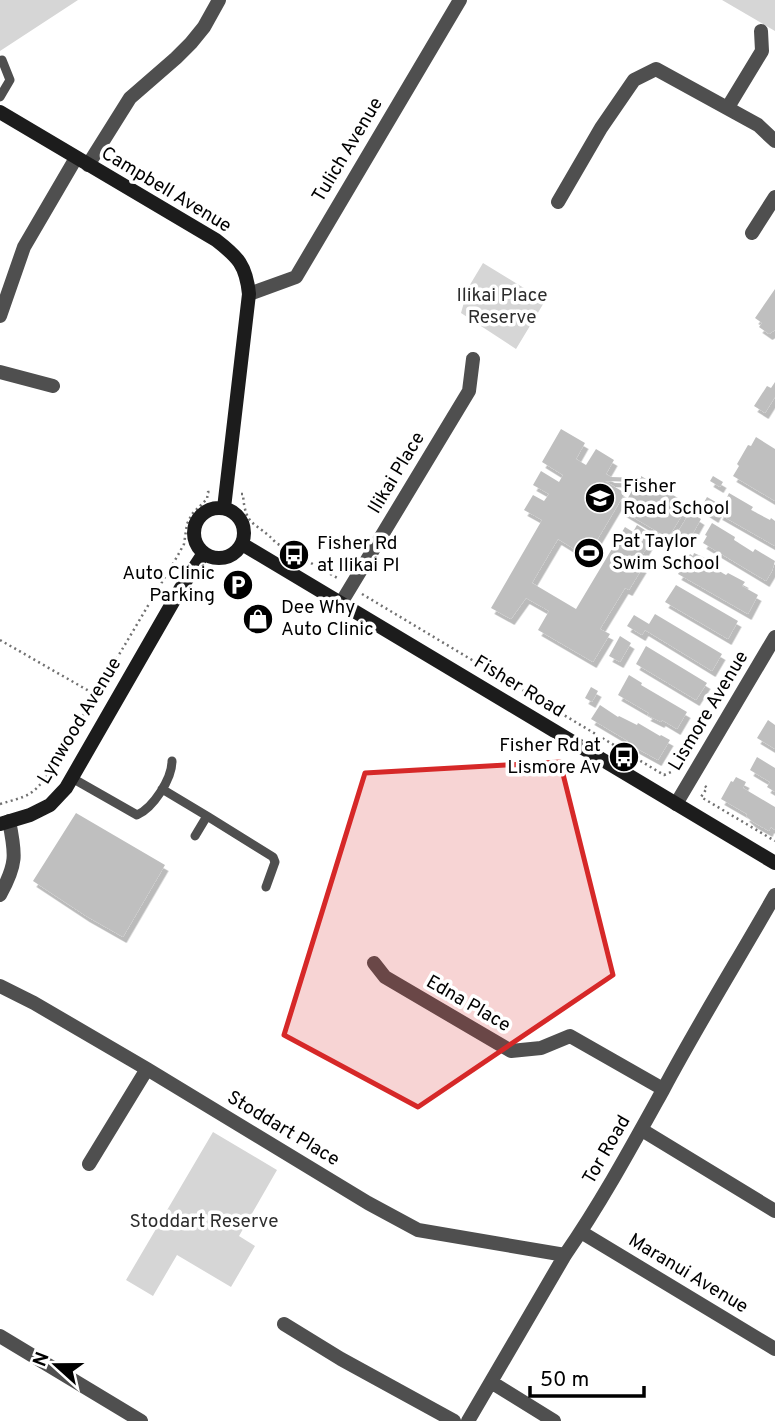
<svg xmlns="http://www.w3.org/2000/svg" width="775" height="1421" font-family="Overpass,sans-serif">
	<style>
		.green { fill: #d6d6d6 }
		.building { fill: #bfbfbf; filter: url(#shadow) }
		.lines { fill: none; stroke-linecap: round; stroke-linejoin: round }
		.path { stroke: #717171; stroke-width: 2.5; stroke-dasharray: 2 3.5; stroke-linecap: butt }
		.service { stroke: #4f4f4f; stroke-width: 9 }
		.minor { stroke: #4f4f4f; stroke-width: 14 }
		.secondary { stroke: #1c1c1c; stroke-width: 14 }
		.marked { fill: #d62828; fill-opacity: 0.2; stroke: #d62828; stroke-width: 5; stroke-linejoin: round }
		.labels { text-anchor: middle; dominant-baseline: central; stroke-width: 7; stroke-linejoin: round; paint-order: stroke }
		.street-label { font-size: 19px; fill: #000; stroke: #fff }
		.park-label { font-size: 19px; fill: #2d2d2d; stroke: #fff }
		.poi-label { font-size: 19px; fill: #000; stroke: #fff; text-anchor: start }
	</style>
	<defs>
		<filter id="shadow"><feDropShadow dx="3.5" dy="6" stdDeviation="0" flood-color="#0004"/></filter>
	</defs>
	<rect width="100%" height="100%" fill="#fff"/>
	<path class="green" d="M0 0H78L0 51Z
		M722 0H775V31Z
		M483 263 545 301 516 349 461 313 468 288Z
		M213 1132 277 1170 239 1236 255 1246 231 1287 177 1255 153 1296 126 1280Z"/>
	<path class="building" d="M775 289V330L769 334 759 327 762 323 755 318Z
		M775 382V397L765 413 754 406 767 386 771 388Z
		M561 429 585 443 576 459 586 465 596 449 614 460 606 474 611 477 641 478V476L678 498 676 501 687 507 668 538 621 510 637 482 605 481 625 493 587 557 558 539 532 583 576 609 625 527 633 532 637 525 648 532 644 539 650 542 637 564 643 567 629 590 625 588 600 629 610 634 593 662 538 630 549 611 526 598 511 619 491 608 542 520 524 510 533 495 544 501 549 494 533 485 541 471 559 482 563 475 542 462Z
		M756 437 775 449V501L733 476 739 466 737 464 748 445 751 446Z
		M713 476 723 482 720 487 710 481Z
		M729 493 753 507 751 510 770 520 771 518 775 521V546L719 514Z
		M707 497 721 505 715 517 701 508Z
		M690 512 701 519 688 542 676 535Z
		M712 523 735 537 734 540 753 552 755 549 775 561 772 571 766 581 703 543 707 536 705 535Z
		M694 553 712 561 711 563 719 567 717 570 726 575 728 573 745 582 742 586 758 595 748 614 678 574 690 554 693 556Z
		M676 585 738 621 728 639 665 602Z
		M655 614 722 654 712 671 645 630 642 635 627 626 634 615 649 624Z
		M620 636 631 643 620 662 609 656Z
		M646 646 707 683 696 700 636 664Z
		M629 675 642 683 641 685 687 712 677 729 662 720 661 722 647 715 649 713 618 695Z
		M591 687 598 691 592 702 585 698Z
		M600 705 618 717 619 716 637 725 638 723 660 736 661 735 670 740 658 760 627 743 628 741 591 719Z
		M768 720 775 725V749L757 738Z
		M757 757 775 768V792L767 787 770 782 750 770Z
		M736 777 746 782 743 788 775 807V830L771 827 769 831 753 822 746 816 747 814 721 799 731 781 733 782Z
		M76 813 165 865 123 937 86 916 33 881Z"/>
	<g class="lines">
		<path class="path" d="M241 494H243C245 529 257 521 276 543L339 579
			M362 594 664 775 671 772 675 767 679 769
			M0 640 96 695
			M705 786 707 788 701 797 775 841
			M0 804C27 796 32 797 49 773L178 555 184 544 187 524 192 514 207 499 208 492H210"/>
		<path class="service" d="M0 97 10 80 2 60
			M72 778 137 815C153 808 172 779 172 761
			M162 789 207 816 195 836
			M207 816 273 857 275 862 266 887"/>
		<path class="minor" d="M728 107 762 51 761 31
			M88 165 130 98 176 58 191 43 204 27 219 0
			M558 202 601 128 634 80 656 69 758 125 775 141
			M752 233 775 197
			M249 294 296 277 460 0
			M0 316 24 247 76 158
			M0 372 53 386
			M341 603 469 391 473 359
			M676 804 775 637
			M0 895C17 864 16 855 9 821
			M374 963 385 977 511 1051 541 1048 570 1036 663 1089
			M0 986 34 1003 147 1069 368 1203 418 1230 565 1255
			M642 1130 775 1211
			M89 1164 147 1069
			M581 1232 775 1349
			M284 1324 341 1359 454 1421
			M0 1336 141 1421
			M491 1382 554 1421
			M468 1421 565 1255C601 1203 632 1146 663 1090 698 1024 738 960 775 895"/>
		<path class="secondary" d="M0 112 216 240C238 257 246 265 249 294L224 508
			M194 533a25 25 0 1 1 50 0a25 25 0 1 1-50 0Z
			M242 544 775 863
			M0 824 30 815 50 805 66 788 181 588 204 553"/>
	</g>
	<path class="marked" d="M560 762 613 975 418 1107 284 1035 365 773Z"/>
	<defs>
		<g id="school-disc" transform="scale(1.575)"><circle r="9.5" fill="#000" stroke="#fff"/><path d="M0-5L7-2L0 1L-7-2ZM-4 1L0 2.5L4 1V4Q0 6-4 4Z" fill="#fff"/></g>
		<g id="stadium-disc" transform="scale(1.575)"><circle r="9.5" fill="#000" stroke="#fff"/><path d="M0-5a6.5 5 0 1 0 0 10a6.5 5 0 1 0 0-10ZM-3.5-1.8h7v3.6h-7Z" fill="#fff"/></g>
		<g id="bus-disc" transform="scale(1.575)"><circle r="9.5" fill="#000" stroke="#fff"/><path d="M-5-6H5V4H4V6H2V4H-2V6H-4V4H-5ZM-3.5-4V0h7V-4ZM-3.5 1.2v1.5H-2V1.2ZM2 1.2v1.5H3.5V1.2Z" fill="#fff"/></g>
		<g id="parking-disc" transform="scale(1.575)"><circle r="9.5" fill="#000" stroke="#fff"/><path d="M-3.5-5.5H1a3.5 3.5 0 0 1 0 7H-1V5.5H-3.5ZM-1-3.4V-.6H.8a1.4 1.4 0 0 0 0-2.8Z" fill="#fff"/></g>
		<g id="shop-disc" transform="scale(1.575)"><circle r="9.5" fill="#000" stroke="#fff"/><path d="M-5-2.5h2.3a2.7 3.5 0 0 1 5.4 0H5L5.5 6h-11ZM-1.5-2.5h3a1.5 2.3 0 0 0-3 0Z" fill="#fff"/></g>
	</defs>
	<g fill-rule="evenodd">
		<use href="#school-disc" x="600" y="498"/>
		<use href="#stadium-disc" x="589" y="553"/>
		<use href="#bus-disc" x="294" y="555"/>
		<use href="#parking-disc" x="238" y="585"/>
		<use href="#shop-disc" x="258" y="619"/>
		<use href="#bus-disc" x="624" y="757"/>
	</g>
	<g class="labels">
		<g class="street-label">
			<text transform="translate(348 150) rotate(-59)">Tulich Avenue</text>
			<text transform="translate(166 190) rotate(31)">Campbell Avenue</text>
			<text transform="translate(397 473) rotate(-59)">Ilikai Place</text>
			<text transform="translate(519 687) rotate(31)">Fisher Road</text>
			<text transform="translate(709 711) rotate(-59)">Lismore Avenue</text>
			<text transform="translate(80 721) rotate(-59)">Lynwood Avenue</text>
			<text transform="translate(468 1004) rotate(30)">Edna Place</text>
			<text transform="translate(283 1129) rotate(31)">Stoddart Place</text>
			<text transform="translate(607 1150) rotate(-60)">Tor Road</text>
			<text transform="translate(688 1274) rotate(31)">Maranui Avenue</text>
		</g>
		<g class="park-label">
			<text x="502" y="296">Ilikai Place<tspan x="502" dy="22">Reserve</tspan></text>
			<text x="204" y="1222">Stoddart Reserve</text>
		</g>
		<g class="poi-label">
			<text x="623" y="487">Fisher<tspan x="623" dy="22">Road School</tspan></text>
			<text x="612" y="542">Pat Taylor<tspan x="612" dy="22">Swim School</tspan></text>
			<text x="317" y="544">Fisher Rd<tspan x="317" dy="22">at Ilikai Pl</tspan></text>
			<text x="215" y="574" text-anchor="end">Auto Clinic<tspan x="215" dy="22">Parking</tspan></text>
			<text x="281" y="608">Dee Why<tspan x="281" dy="22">Auto Clinic</tspan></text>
			<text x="601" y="746" text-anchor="end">Fisher Rd at<tspan x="601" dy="22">Lismore Av</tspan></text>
		</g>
	</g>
	<g transform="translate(56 1365) rotate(291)" stroke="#ffffff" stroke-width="5" paint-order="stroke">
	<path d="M0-5L12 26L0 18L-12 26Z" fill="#000000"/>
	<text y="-10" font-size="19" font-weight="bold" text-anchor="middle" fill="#000000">N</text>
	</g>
	<path d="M530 1386v10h114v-10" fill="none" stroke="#000000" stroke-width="3.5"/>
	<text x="540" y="1386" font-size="21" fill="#000000" stroke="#ffffff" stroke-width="5" paint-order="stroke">50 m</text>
</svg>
